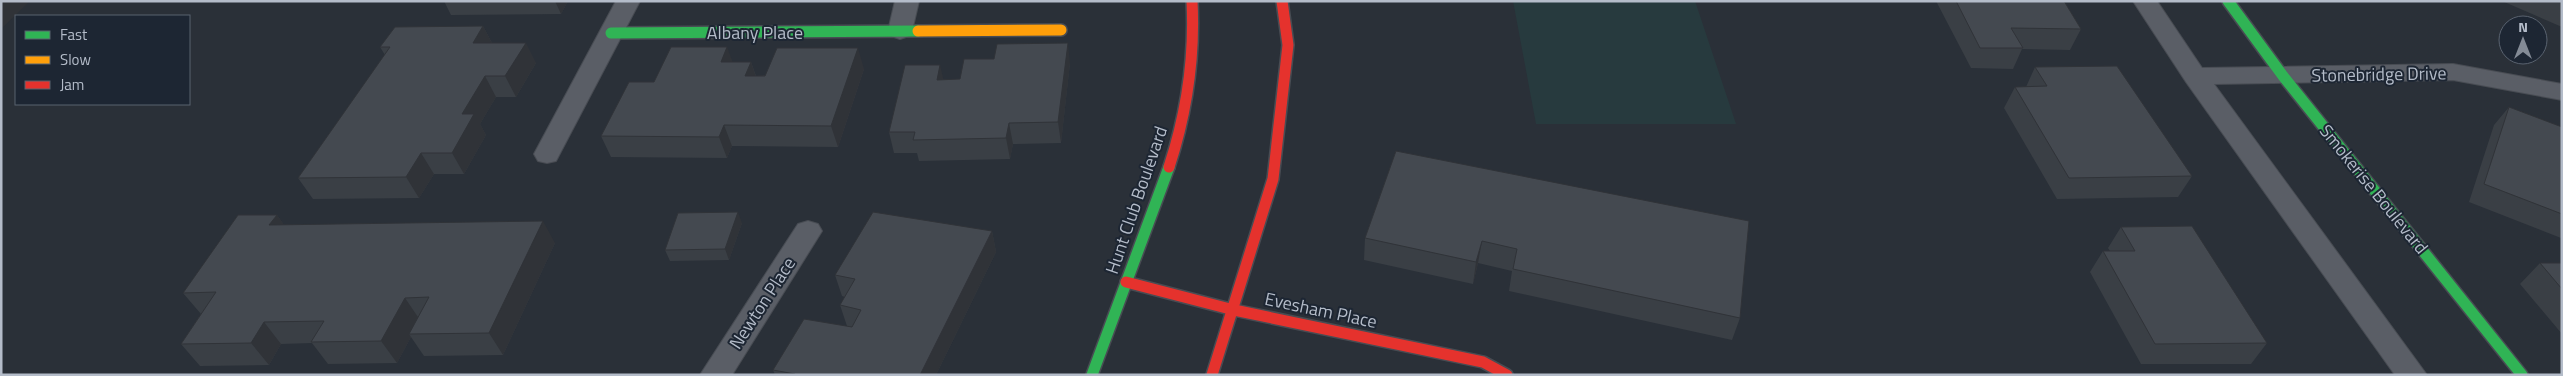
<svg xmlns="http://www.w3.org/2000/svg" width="2563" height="376" font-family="'Titillium Web',sans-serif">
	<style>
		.green { fill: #273a3e }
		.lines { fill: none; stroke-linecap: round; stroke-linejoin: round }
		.street-casing { stroke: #484c53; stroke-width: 2 }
		.fast-casing { stroke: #484c53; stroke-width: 14 }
		.slow-casing { stroke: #484c53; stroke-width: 14 }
		.jam-casing { stroke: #484c53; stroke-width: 14 }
		.street { fill: #5a5e66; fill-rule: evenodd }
		.fast { stroke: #30b455; stroke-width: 11 }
		.slow { stroke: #ff9f0a; stroke-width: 11 }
		.jam { stroke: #e5322d; stroke-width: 11 }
		.wall { fill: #3a3f45 }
		.shaded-wall { fill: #303338 }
		.building { fill: #444950; stroke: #303338 }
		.labels { text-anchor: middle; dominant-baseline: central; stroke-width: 4; stroke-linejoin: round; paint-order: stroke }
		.street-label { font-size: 18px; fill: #b4bcc9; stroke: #1d2633 }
	</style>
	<rect width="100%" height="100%" fill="#2a3038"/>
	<path class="green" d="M1513 1H1695L1736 124H1536Z"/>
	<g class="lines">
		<g class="street-casing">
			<path id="street" d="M616 1H640L556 161 547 163 538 161 534 154Z
				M895 1H919L912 31 909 36 900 39 891 36 888 31Z
				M2133 1H2157L2202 68 2453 64 2562 84V100L2453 80 2214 84 2427 375H2395L2186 82Z
				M808 221 818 224 822 231 732 375H700L798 224Z"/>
		</g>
		<g class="fast-casing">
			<path id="fast" d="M2228 1 2283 76 2522 375
				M611 33 918 31
				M1092 375 1169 167"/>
		</g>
		<g class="slow-casing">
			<path id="slow" d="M918 31 1061 30"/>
		</g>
		<g class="jam-casing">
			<path id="jam" d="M1169 167C1187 112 1195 59 1192 1
				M1126 282 1234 310 1483 362 1507 375
				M1212 375 1273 179 1288 45 1282 1"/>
		</g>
		<use href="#street" class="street"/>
		<use href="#fast" class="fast"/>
		<use href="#slow" class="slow"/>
		<use href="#jam" class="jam"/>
	</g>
	<path class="wall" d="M444 1H568L561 14 451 15Z
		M1936 1H2064L2081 29 2070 50 2022 49 2013 69 1971 68Z
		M2502 1H2562V27Z
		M483 26 492 43 536 63 516 97H496L480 124 486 135 464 174H434L419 198 313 199 298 178 385 55 380 47Z
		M732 62H751L756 76 864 69 838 147 732 146 727 158 611 157 601 136Z
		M1070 63 1061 143 1013 144 1010 159 919 161 917 153H894L889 132 944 80 960 79Z
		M2035 67 2192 176 2178 197 2057 199 2004 108 2015 87H2026Z
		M2509 107 2562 127 2561 238 2469 202 2494 125Z
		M1396 151 1740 318 1732 340 1509 291 1512 271 1478 263 1473 284 1364 260 1365 238Z
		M277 215 284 225 555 243 503 355 424 356 411 337 397 363 328 364 312 343 281 344 269 365 200 366 181 344 201 314 183 293Z
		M742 223 729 260 670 261 665 250Z
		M2121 227 2267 343 2251 364H2141L2090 272 2103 251H2110L2108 248Z
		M992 231 996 252 936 375H775L773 370 847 326 840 305 845 297 842 296 835 275Z
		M2540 263H2562V334L2520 284Z"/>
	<path class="shaded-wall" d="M1 1H30L1 29Z
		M555 1H568L561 14Z
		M483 26 494 47 473 43Z
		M526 43 536 63 516 97 505 76Z
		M1068 43 1070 63 1061 143 1058 122Z
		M727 47 735 68 721 62Z
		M858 48 864 69 838 147 831 126Z
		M751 62 758 83 745 76Z
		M940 65 945 86 937 80Z
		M485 76 496 97 480 124 486 135 464 174 452 153 462 114Z
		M1009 123 1013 144 1010 159 1006 138Z
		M724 125 732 146 727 158 719 137Z
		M421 153 434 174 419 198 406 177Z
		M738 212 742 223 729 260 725 249Z
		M277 215 293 237 269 225Z
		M543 221 555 243 503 355 489 333Z
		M992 231 996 252 936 375H920Z
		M1482 241 1478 263 1473 284 1476 262Z
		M405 298 420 320 409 334 411 337 397 363 381 341Z
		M264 322 281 344 269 365 251 343Z"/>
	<path class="building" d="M1956 1H2064L2081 29 2011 28 2023 48H1980Z
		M483 26 473 43H526L505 76H485L462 114H474L452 153H421L406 177 298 178 390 47H380L395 27Z
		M1068 43 1058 122 1009 123 1006 138 913 140 915 132H889L905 65H940L937 80 960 79 964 59H994L997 44Z
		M671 47H727L721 62H751L745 76H765L777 48H858L831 126 724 125 719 137 601 136 629 82H654Z
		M2117 66 2192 176 2069 178 2015 87 2047 86 2035 67Z
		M2509 107 2562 127V214L2484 184Z
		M1396 151 1749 221 1740 318 1513 269 1517 249 1482 241 1476 262 1365 238Z
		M738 212 725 249 665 250 678 213Z
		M873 212 992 231 920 375H794L795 374 773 370 804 319 852 327 861 310 840 305 855 279 835 275Z
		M238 215H277L269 225 543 221 489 333 409 334 429 297 405 298 381 341 311 342 324 321 264 322 251 343 181 344 216 292 183 293Z
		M2192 226 2267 343 2155 344 2103 251H2135L2121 227Z
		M2540 263H2562V289Z"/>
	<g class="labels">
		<g class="street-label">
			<text x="755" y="32">Albany Place</text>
			<text transform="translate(2379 74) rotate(-1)">Stonebridge Drive</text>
			<text transform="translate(2374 189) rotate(51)">Smokerise Boulevard</text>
			<text transform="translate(1136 200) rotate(-71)">Hunt Club Boulevard</text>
			<text transform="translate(762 303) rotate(-57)">Newton Place</text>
			<text transform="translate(1321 310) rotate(12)">Evesham Place</text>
		</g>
	</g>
	<rect width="2563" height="376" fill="none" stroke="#b4bcc9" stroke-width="5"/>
	<rect x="15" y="15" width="175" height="90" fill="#1d2633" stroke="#59626f"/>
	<rect x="25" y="31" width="25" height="8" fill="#30b455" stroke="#59626f"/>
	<text x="60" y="40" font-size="15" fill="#b4bcc9">Fast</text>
	<rect x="25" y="56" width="25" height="8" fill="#ff9f0a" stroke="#59626f"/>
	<text x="60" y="65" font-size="15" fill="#b4bcc9">Slow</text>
	<rect x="25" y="81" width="25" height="8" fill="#e5322d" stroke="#59626f"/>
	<text x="60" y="90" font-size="15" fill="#b4bcc9">Jam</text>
	<g transform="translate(2523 40)"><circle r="24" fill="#1d2633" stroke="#59626f"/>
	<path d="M0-4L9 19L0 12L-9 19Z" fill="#848b96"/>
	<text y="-8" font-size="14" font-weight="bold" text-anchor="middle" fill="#b4bcc9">N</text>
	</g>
</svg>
